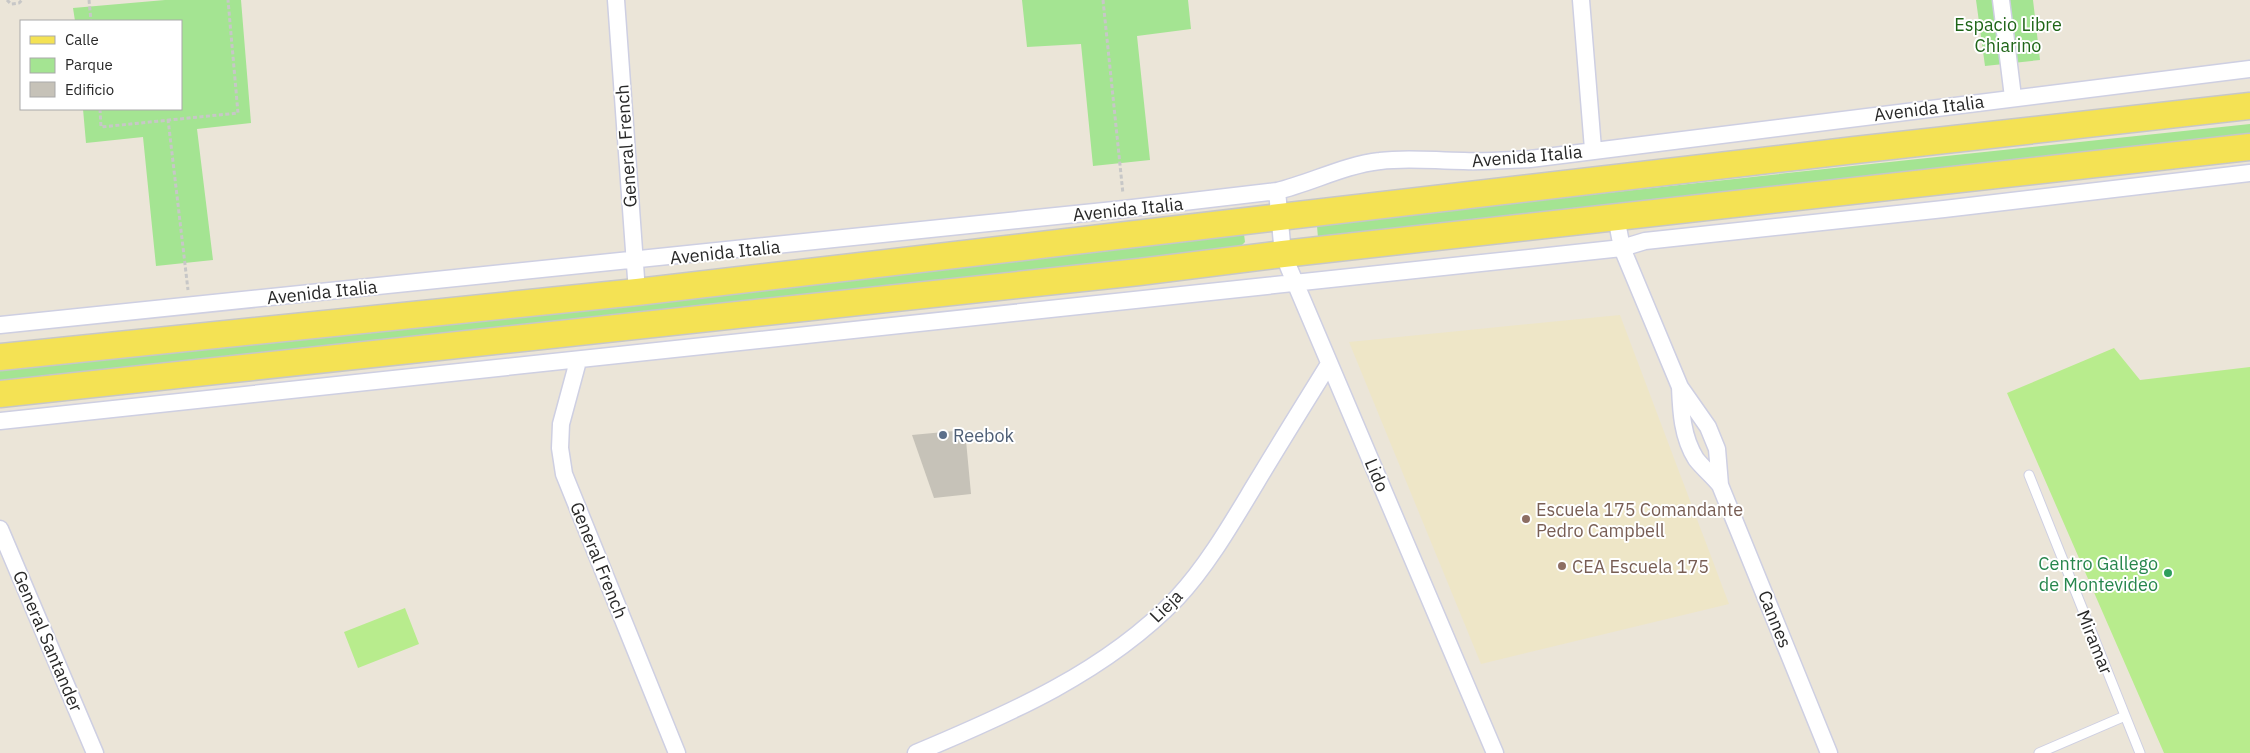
<svg xmlns="http://www.w3.org/2000/svg" width="2250" height="753" font-family="'IBM Plex Sans',sans-serif">
	<style>
		.education { fill: #eee6c7 }
		.green { fill: #a4e492 }
		.pitch { fill: #b8ec8d }
		.building { fill: #c6c2b8 }
		.lines { fill: none; stroke-linecap: round; stroke-linejoin: round }
		.lane-casing { stroke: #cecfe2; stroke-width: 11 }
		.street-casing { stroke: #cecfe2; stroke-width: 19 }
		.primary-casing { stroke: #c7c7c7; stroke-width: 29 }
		.path { stroke: #c7c7c7; stroke-width: 3; stroke-dasharray: 4 2.5; stroke-linecap: butt }
		.lane { stroke: #fff; stroke-width: 9 }
		.street { stroke: #fff; stroke-width: 16 }
		.primary { stroke: #f4e254; stroke-width: 26 }
		.service-dot { fill: #5c6f8a; stroke: #fff; stroke-width: 2 }
		.education-dot { fill: #8d6e63; stroke: #fff; stroke-width: 2 }
		.leisure-dot { fill: #2e9e5b; stroke: #fff; stroke-width: 2 }
		.labels { text-anchor: middle; dominant-baseline: central; stroke-width: 4; stroke-linejoin: round; paint-order: stroke }
		.park-label { font-size: 18px; fill: #1e6517; stroke: #fff }
		.street-label { font-size: 18px; fill: #282828; stroke: #fff }
		.service-label { font-size: 18px; fill: #4e5e75; stroke: #fff; text-anchor: start }
		.education-label { font-size: 18px; fill: #785e54; stroke: #fff; text-anchor: start }
		.leisure-label { font-size: 18px; fill: #27864d; stroke: #fff; text-anchor: end }
	</style>
	<rect width="100%" height="100%" fill="#ebe5d8"/>
	<path class="education" d="M1620 315 1729 604 1481 664 1349 342Z"/>
	<path class="green" d="M165 0H241L251 123 197 129 213 260 156 266 143 137 86 143 83 109H181V21H75L73 8Z
		M1022 0H1188L1191 29 1137 36 1150 160 1093 166 1081 44 1027 47Z
		M1976 0H2033L2040 60 1985 66Z
		M2250 124V139L1318 238 1317 226C1628 189 1939 157 2250 124Z
		M1244 234 1245 242 1240 247 0 382V366Z"/>
	<path class="pitch" d="M2114 348 2140 380 2250 367V753H2164L2007 393Z
		M405 608 419 644 358 668 344 632Z"/>
	<path class="building" d="M965 430 971 494 934 498 912 435Z"/>
	<g class="lines">
		<g class="lane-casing">
			<path id="lane" d="M2029 475 2140 753
				M2039 753 2125 716"/>
		</g>
		<g class="street-casing">
			<path id="street" d="M616 0 637 292
				M1581 0 1593 149
				M2001 0 2013 97
				M1277 191 1283 254 1495 753
				M1616 217 1622 248 1680 387 1708 427 1717 449 1720 485 1829 753
				M0 325 1124 209 1277 191C1311 183 1344 165 1380 161 1408 157 1436 161 1464 161 1486 162 1508 160 1530 159L2250 69
				M578 361 561 424 560 448 564 474 677 753
				M1680 387C1681 411 1682 437 1696 459 1703 468 1713 476 1720 485
				M0 421 1622 248 1645 241 1944 209 2250 173
				M0 529 95 753
				M916 753C1009 714 1106 672 1177 598 1208 565 1233 521 1256 483 1280 443 1305 403 1329 364"/>
		</g>
		<g class="primary-casing">
			<path id="primary" d="M0 357 637 292 1855 150 2250 106
				M0 394 1139 272 1283 254 2250 147"/>
		</g>
		<path class="path" d="M7 0 11 4 19 3 22 0
			M89 0 91 21
			M1103 0 1123 194
			M100 109 101 127 238 113 228 0
			M168 119 188 290"/>
		<use href="#lane" class="lane"/>
		<use href="#street" class="street"/>
		<use href="#primary" class="primary"/>
	</g>
	<circle class="service-dot" cx="943" cy="435" r="5"/>
	<g class="education-dot">
		<circle cx="1526" cy="519" r="5"/>
		<circle cx="1562" cy="566" r="5"/>
	</g>
	<circle class="leisure-dot" cx="2168" cy="573" r="5"/>
	<g class="labels">
		<g class="park-label">
			<text x="2008" y="24">Espacio Libre<tspan x="2008" dy="21">Chiarino</tspan></text>
		</g>
		<g class="street-label">
			<text transform="translate(1929 108) rotate(-7)">Avenida Italia</text>
			<text transform="translate(626 146) rotate(-94)">General French</text>
			<text transform="translate(1527 156) rotate(-5)">Avenida Italia</text>
			<text transform="translate(1128 209) rotate(-6)">Avenida Italia</text>
			<text transform="translate(725 252) rotate(-6)">Avenida Italia</text>
			<text transform="translate(322 292) rotate(-6)">Avenida Italia</text>
			<text transform="translate(1377 475) rotate(67)">Lido</text>
			<text transform="translate(599 560) rotate(68)">General French</text>
			<text transform="translate(1166 606) rotate(-45)">Lieja</text>
			<text transform="translate(1775 619) rotate(68)">Cannes</text>
			<text transform="translate(48 641) rotate(67)">General Santander</text>
			<text transform="translate(2095 642) rotate(68)">Miramar</text>
		</g>
		<g class="service-label">
			<text x="953" y="435">Reebok</text>
		</g>
		<g class="education-label">
			<text x="1536" y="509">Escuela 175 Comandante<tspan x="1536" dy="21">Pedro Campbell</tspan></text>
			<text x="1572" y="566">CEA Escuela 175</text>
		</g>
		<g class="leisure-label">
			<text x="2158" y="563">Centro Gallego<tspan x="2158" dy="21">de Montevideo</tspan></text>
		</g>
	</g>
	<rect x="20" y="20" width="162" height="90" fill="#ffffff" stroke="#a9a9a9"/>
	<rect x="30" y="36" width="25" height="8" fill="#f4e254" stroke="#a9a9a9"/>
	<text x="65" y="45" font-size="15" fill="#282828">Calle</text>
	<rect x="30" y="58" width="25" height="15" fill="#a4e492" stroke="#a9a9a9"/>
	<text x="65" y="70" font-size="15" fill="#282828">Parque</text>
	<rect x="30" y="82" width="25" height="15" fill="#c6c2b8" stroke="#a9a9a9"/>
	<text x="65" y="95" font-size="15" fill="#282828">Edificio</text>
</svg>
